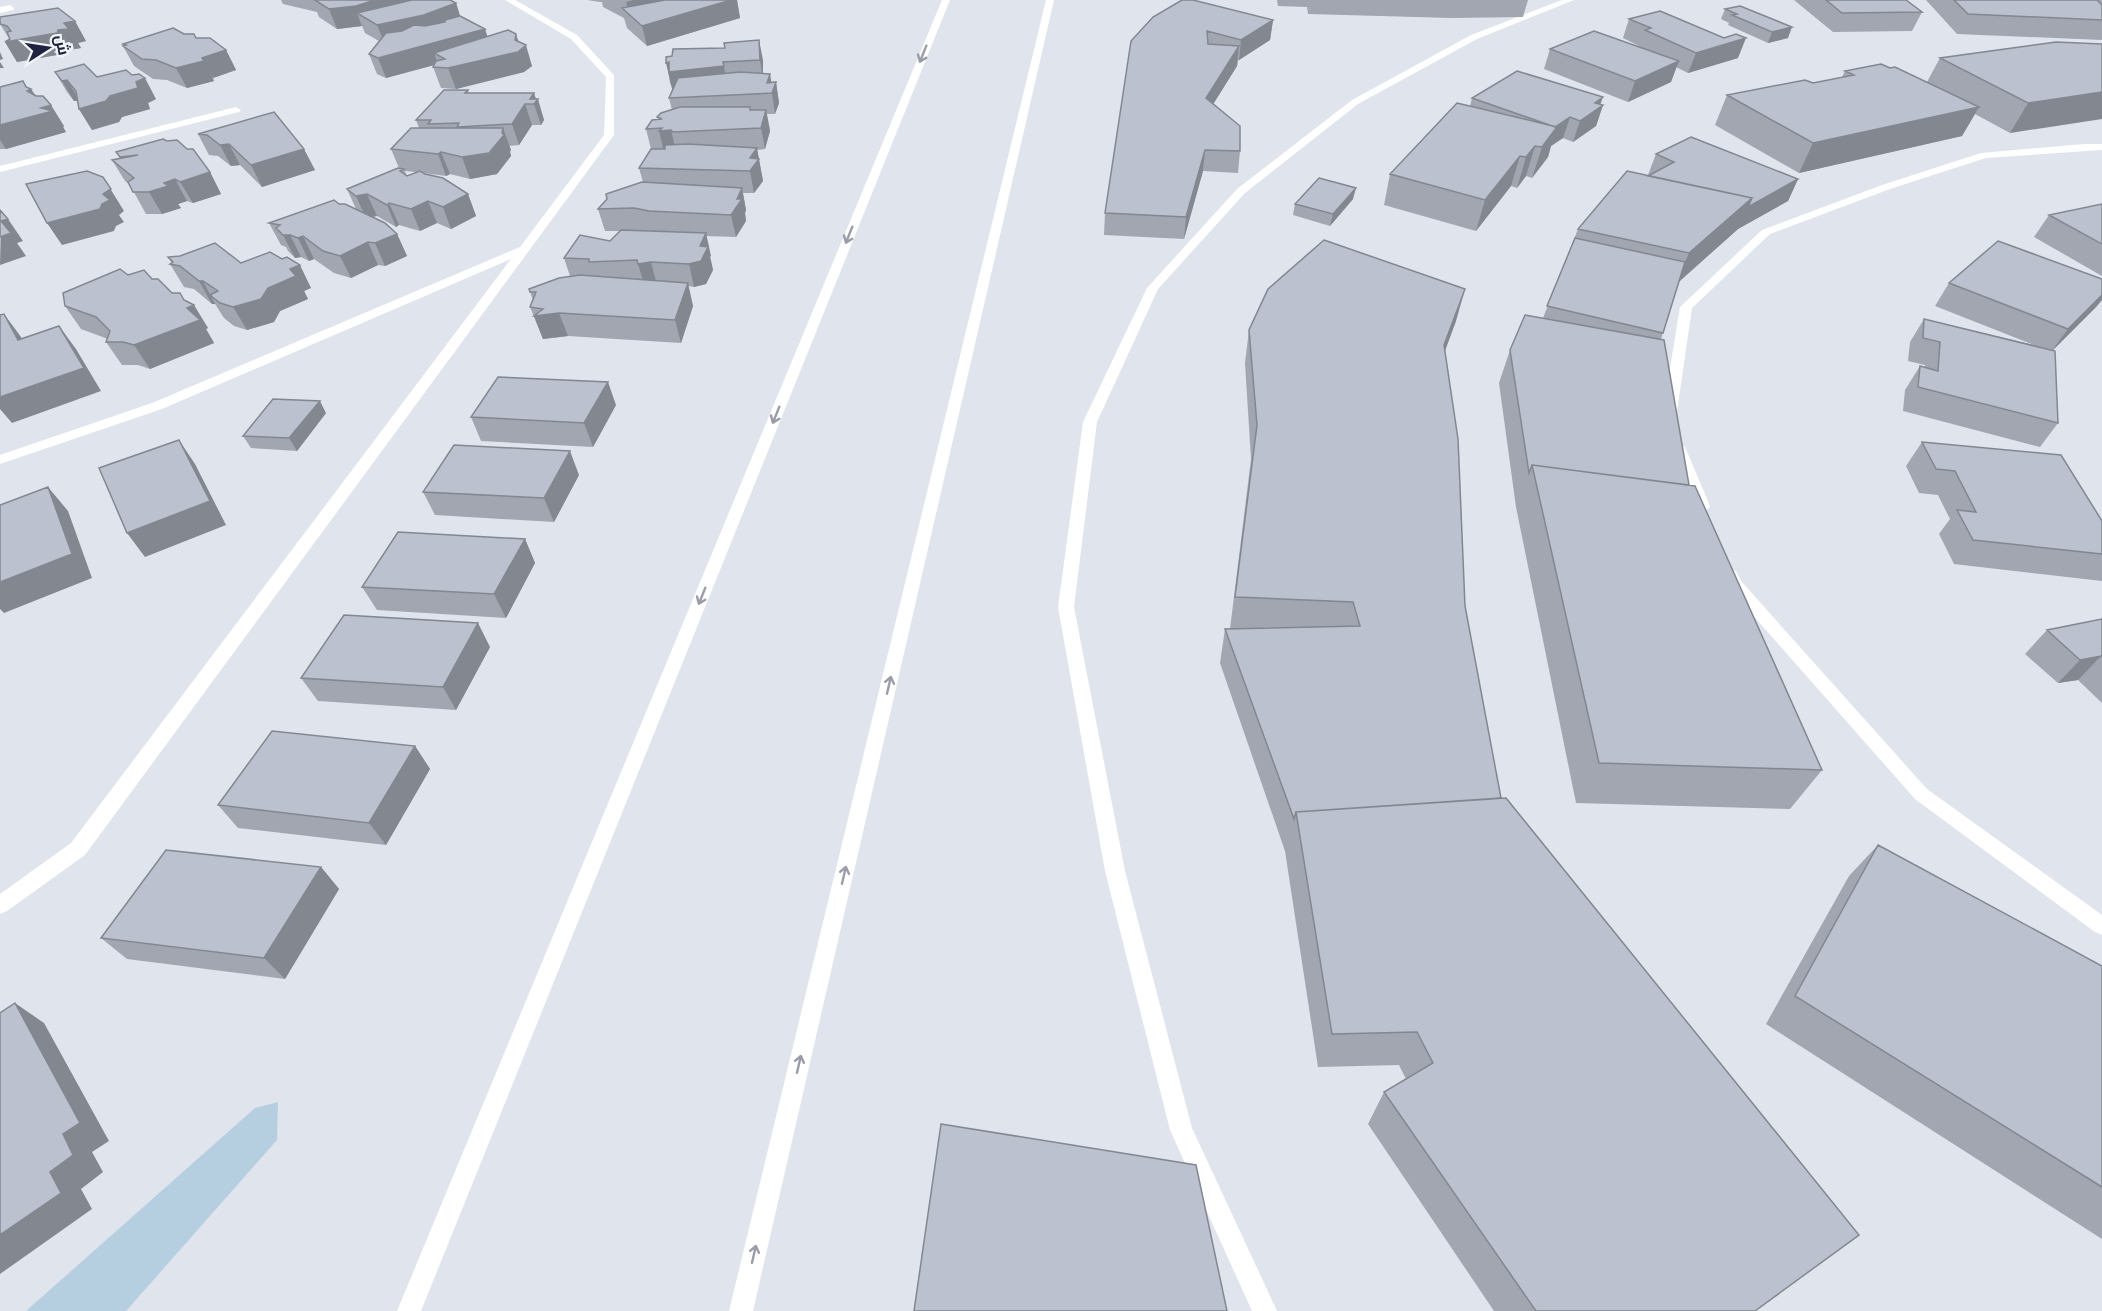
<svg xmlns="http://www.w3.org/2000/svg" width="2102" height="1311" font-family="'Golos Text',Cairo,sans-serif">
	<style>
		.green { fill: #b6cfe0 }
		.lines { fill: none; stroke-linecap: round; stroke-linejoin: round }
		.minor { fill: #fff; fill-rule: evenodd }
		.tertiary { fill: #fff; fill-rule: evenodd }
		.wall { fill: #a1a6b1; fill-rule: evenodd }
		.shaded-wall { fill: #838790 }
		.building { fill: #bbc1ce; stroke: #838790; stroke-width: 1.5 }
		.oneway { stroke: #9a9ca9 }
	</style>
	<rect width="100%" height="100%" fill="#e0e4ed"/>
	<path class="green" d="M278 1102 277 1140 126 1311H26L255 1108Z"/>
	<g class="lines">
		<path class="minor" d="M505 0H515L577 35 614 75V135L85 855 7 911 0 914V894L71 843 511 259 162 409 0 464V455L152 403 520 247 604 135 606 77 571 39Z
			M1562 0H1574L1477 39 1358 104 1245 193 1158 289 1097 422 1074 607 1125 871 1192 1128 1277 1311H1252L1170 1130 1105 871 1058 607 1083 422 1147 288 1237 189 1352 100 1471 35Z
			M10 5 14 8 13 10 0 13V7Z
			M236 107 241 110 239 112 0 172V166Z
			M2084 144H2102V150L1986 158 1890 189 1770 234 1692 308 1677 411 1670 415 1663 411 1680 307 1762 230 1882 185 1981 153Z
			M1678 443 1685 447 1710 506 1708 509 1703 511 1696 506 1671 447Z
			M1731 570 1736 571 1741 581 1927 789 2102 915V935L2095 932 1915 799 1728 587 1723 575 1726 571Z"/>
		<path class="tertiary" d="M942 0H950L421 1311H397Z
			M1046 0H1054L753 1311H729Z"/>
	</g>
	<path class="wall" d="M281 0H450L456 3 460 16 485 29 487 36 518 41 532 66 524 72 456 89 441 88 433 67 434 65 386 78 377 74 369 54 379 41 365 33 362 26 337 29 319 17 317 12 283 4Z
		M587 0H737L740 18 647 46 627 28 624 18 603 7 602 2H600Z
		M1277 0H1528L1523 17 1452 18 1308 14 1307 7 1278 6Z
		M1794 0H1906L1922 12 1912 31 1833 32Z
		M1926 0H2102V40L1957 34Z
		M1725 9 1788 38 1768 43 1728 25 1729 23 1721 19Z
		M1153 17 1273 20 1270 40 1239 60H1238L1237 66 1213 104 1240 151 1238 173 1203 171 1184 239 1104 235 1105 213Z
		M1629 19 1738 58 1688 73 1676 67 1671 82 1628 102 1544 69 1550 49 1639 47V46L1623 38Z
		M0 24 86 41 78 43 81 48 69 50 68 53 17 62 5 42 10 40Z
		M184 34 196 38 226 50 236 70 213 78 214 81 187 88 167 80 153 79 134 66 123 46 124 45 123 44Z
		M2102 44 2010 133 1975 114 1962 136 1799 173 1715 125 1727 95 1813 83 1842 77 1845 71 1890 68 1927 82 1940 58Z
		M666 57 763 60V73L771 82H776L779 103 775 114H767L770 131 765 149 757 150 763 181 754 193H743L746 210 745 213 746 221 736 237 706 236 713 270 706 284 694 287 688 286 693 306 681 343 568 336 543 339 530 307 533 300 529 289 570 276 564 258 610 241 620 231H605L598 209 643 182 639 168 651 149 646 129 658 119 657 117 672 110 669 98 673 89 670 83Z
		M55 72 97 77 156 99 148 103 150 109 122 117 119 122 92 130 79 109 78 101H74L67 92Z
		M0 87H27L31 89 36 96 64 126 63 127 66 132 6 149H0Z
		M468 90 469 93H534L544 120 541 125H532L519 145 509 146 511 156 497 174 470 179 450 174 446 176 423 173 468 194 476 216 451 229 437 223 420 231 399 225 396 227 377 216 372 217 397 234 407 256 385 266 378 265 351 278 334 273 314 259 309 261 301 257 295 258 288 251 286 247 281 245 269 223 339 204 356 209 347 189 399 168 391 149 419 128 416 120ZM405 171 416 172 407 176Z
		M1472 98 1603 105 1596 126 1573 142 1563 138 1551 146 1548 157 1532 178 1526 176 1517 188 1511 186 1476 231 1384 205 1390 174 1470 106Z
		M274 112 315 170 262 187 240 165 231 166 218 156 209 155 198 134Z
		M116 152 210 172 221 194 193 203 187 201 178 204 181 208 162 214H146L130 185 125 181 112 160 120 158Z
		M1656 154 1798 179 1788 201 1738 229 1679 282 1661 339 1689 485 1822 770 1790 809 1576 803 1516 507 1499 383 1510 350 1543 318 1578 229 1648 175Z
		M1353 199 1330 226 1293 215 1295 204Z
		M2102 204V276L2034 237 2049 215Z
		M168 257 241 263 282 259 311 288 304 291 308 299 280 311 274 322 247 330 234 326 224 318 215 304H212L194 289 184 287 170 264 172 263Z
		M128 275 152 279 184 300 208 328 206 329 214 343 150 369 138 365H122L106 342 108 339 81 329 65 306Z
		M1949 283 2097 306 2053 350 2058 423 2040 447 1903 411 1905 390 1920 366 1925 367V365L1908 361 1910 342 1924 319 2034 345 1935 306Z
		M1456 321 1445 350 1465 606 1501 798 1755 1311H1494L1368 1124 1384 1092 1406 1079 1399 1065 1318 1067 1285 851 1220 663 1225 629H1230L1251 459 1245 363 1249 330Z
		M616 405 593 447 481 441 471 417Z
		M326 413 297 451 251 448 243 436Z
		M1922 442 2102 521V581L1954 564 1939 534 1950 519 1938 495 1919 493 1906 466Z
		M579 475 554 522 435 515 423 492Z
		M525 539 535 563 506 618 377 610 362 587Z
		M2102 619V703L2078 680 2058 683 2025 654 2047 630Z
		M490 647 456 710 318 701 301 678Z
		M415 746 430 769 386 845 238 828 218 805Z
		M1878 845 2102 966V1239L1766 1024 1849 876Z
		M321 867 339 889 285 979 127 959 101 938Z"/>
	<path class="shaded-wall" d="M375 0H413L357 13 362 26 337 29 329 9Z
		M633 0H691L630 15 626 2Z
		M731 0H737L740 18 647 46 642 26Z
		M456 3 462 22 385 44 377 25Z
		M1273 20 1270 40 1239 60 1241 40Z
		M75 21 86 41 78 43 81 48 69 50 68 53 17 62 5 42 58 30 64 23Z
		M1792 27 1788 38 1768 43 1772 32Z
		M485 29 491 48 445 59 434 53 438 64 386 78 378 58Z
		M516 34 521 49 526 45 532 66 524 72 456 89 448 68 515 40Z
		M1746 38 1738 58 1688 73 1696 53Z
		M759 40 763 60V80L760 60Z
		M1239 46 1237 66 1204 119 1206 98Z
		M226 50 236 70 213 78 202 58Z
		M0 52 3 59 0 60Z
		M204 61 214 81 187 88 176 68Z
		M1679 61 1671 82 1628 102 1635 81Z
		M0 62 4 68H0Z
		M723 62 727 83 673 93 666 63Z
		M770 74 773 91 776 82 779 103 775 114 772 93 767 83Z
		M145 78 156 99 148 103 150 109 122 117 119 122 92 130 79 109Z
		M67 80 80 101H74L62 81Z
		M23 81 29 90 31 89 43 108 51 105 64 126 63 127 66 132 6 149 0 140V125L27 91Z
		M2102 92V119L2010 133 2028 103Z
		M534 93 536 101 538 99 544 120 541 125 534 104 530 99Z
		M1603 97 1599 108 1603 105 1596 126 1573 142 1580 121 1595 103Z
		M525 104 532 125 519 145 512 124Z
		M1979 107 1962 136 1799 173 1813 143Z
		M766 110 770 131 765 149 761 128Z
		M1570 117 1563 138 1551 146 1548 157 1532 178 1542 147 1554 127Z
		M503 128 511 150 510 152 511 156 497 174 470 179 462 157 502 133Z
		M671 130 676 151 664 152 659 131Z
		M229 144 240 165 231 166 220 145Z
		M1535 146 1526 176 1517 188 1526 157Z
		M757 148 763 181 754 193 750 171V158Z
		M304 149 315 170 262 187 251 165Z
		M1205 150 1203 171 1184 239 1186 217Z
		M441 152 450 174 446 176 438 154Z
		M1520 156 1511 186 1476 231 1485 200Z
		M210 172 221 194 193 203 180 182Z
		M103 177 124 211 119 215 124 222 116 226 114 231 62 245 47 223 103 194Z
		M175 179 187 201 178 204 181 208 162 214 149 192 164 183Z
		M1798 179 1788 201 1738 229 1675 285 1689 253 1752 198Z
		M742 188 746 210 745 213 746 221 736 237 731 215Z
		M1356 188 1353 199 1330 226 1333 214Z
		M367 194 377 216 366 218 356 196Z
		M468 194 476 216 451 229 443 207Z
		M428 201 437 223 420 231 411 209Z
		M389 203 399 225 396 227 387 205Z
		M8 219 23 241 17 243 26 256 0 265 1 221Z
		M706 233 711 256 710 257 713 270 706 284 694 287 689 264Z
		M397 234 407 256 385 266 375 243Z
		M283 235H290L301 257 295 258Z
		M303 236 314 259 309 261 298 238Z
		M368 242 378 265 351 278 340 256Z
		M651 262 657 285 645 287 638 264Z
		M300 265 311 288 304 291 308 299 280 311 274 322 247 330 233 307 268 288 290 269Z
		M199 281H203L215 304H212Z
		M688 283 693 306 681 343 675 320Z
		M1465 289 1456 321 1435 378 1444 345Z
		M2102 295V300L2097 306 2051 352 2068 329Z
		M194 305 208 328 206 329 214 343 150 369 134 345 187 308Z
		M559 313 568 336 543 339 534 316Z
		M4 314 21 337 35 363 18 340Z
		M59 326 76 349 101 391 12 423 0 409V397Z
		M608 382 616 405 593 447 584 423Z
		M320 401 326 413 297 451 289 438Z
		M179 440 195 464 226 525 145 557 127 533Z
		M570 451 579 475 554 522 544 498Z
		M48 487 68 511 92 578 4 613 0 609V582Z
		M525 539 535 563 506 618 494 594Z
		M478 623 490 647 456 710 443 687Z
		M2101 656 2078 680 2058 683 2080 660Z
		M415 746 430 769 386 845 369 823Z
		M321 867 339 889 285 979 264 958Z
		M15 1003 44 1023 109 1141 92 1152 103 1172 81 1189 92 1209 0 1274V1235L50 1172 63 1134Z"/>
	<path class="building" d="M315 0H375L356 6 329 9Z
		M412 0H450L456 3 424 15 377 25 357 13Z
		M665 0H731L642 26 622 8Z
		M1182 0H1193L1273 20 1241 40 1207 31 1208 44 1239 46 1206 98 1240 126V151L1205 150 1186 217 1105 213 1131 41 1153 17Z
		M1826 0H1906L1922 12 1842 13Z
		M1954 0H2097L2102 5V20L1968 14Z
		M1740 6 1792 27 1772 32 1732 15 1737 14 1725 9Z
		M58 8 75 21 64 23 69 29 58 30 57 33 5 42 10 39 7 32 11 31 7 26 0 24V17Z
		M1660 11 1724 38 1736 34 1746 38 1696 53 1645 30 1651 28 1629 19Z
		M460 16 485 29 378 58 369 54 386 33 402 31 414 25 425 26 445 22V20Z
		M173 28 184 34H194L196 38H210L226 50 202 58 204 61 176 68 156 60 142 59 123 46 126 45 123 44Z
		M508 30 516 34 515 40 526 45 518 52 448 68 433 67 436 61 445 59 434 53Z
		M1594 31 1679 61 1635 81 1550 49Z
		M759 40 760 60 723 62 724 66 669 72V62L666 63V57L672 56 673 49 725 48 724 43Z
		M2056 42 2102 44V92L2028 103 1940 58Z
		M84 64 97 77 126 70 132 75 139 74 145 78 136 82 138 88 110 96 106 101 79 109 76 91 67 80 62 81 55 72Z
		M1881 64 1890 68 1895 67 1979 107 1813 143 1727 95 1805 80 1813 83 1854 75 1845 71Z
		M1517 71 1603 97 1595 103 1603 105 1580 121 1570 117 1555 127 1472 98Z
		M740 72 770 74 767 83 776 82 772 93 669 98 678 78Z
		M23 81 26 87 31 89 27 91 36 96H43L51 105 41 108 53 111 0 125V87Z
		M444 90H468L465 93H534L530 99H538L534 104H525L512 124 457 127 459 123 428 124 431 120H416Z
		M1457 103 1557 127 1542 147 1535 146 1526 157 1520 156 1485 200 1390 174Z
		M680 107H750V110H766L761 128 673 132 671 130 659 131 662 128 646 129 652 120 662 119 657 117 661 113Z
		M274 112 304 149 251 165 229 144 220 145 207 135 198 134Z
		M411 128H503L502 133 504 135 489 153 462 157 441 152 438 154 391 149Z
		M1691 137 1798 179 1748 207 1752 198 1648 176 1674 162 1656 154Z
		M163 139 167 141 177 140 187 149H193L210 172 180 182 175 179 164 183 168 186 149 192H133L128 182 134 178 112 160 138 155 120 157 116 152Z
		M688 144 757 148 750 158 759 159 750 171 639 168 651 149H665V145Z
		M398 168 404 169 400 171 407 176 420 171 425 174 443 178 468 194 443 207 428 201 411 209 389 203 387 205 367 194 356 196 347 189Z
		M87 171 103 177 111 189 103 194 110 200 102 204 100 209 47 223 26 184Z
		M1627 171 1752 198 1689 253 1578 229Z
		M1319 178 1356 188 1333 214 1295 204Z
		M642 182 742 188 737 199H742L731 215 649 211 634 208 598 209 607 199 606 194Z
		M334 200 339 204H345L385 223 397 234 375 243 368 242 340 256 323 251 303 236 298 238 290 235H283L276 228 280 225 269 223Z
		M2102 204V244L2049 215Z
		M0 210 8 219 1 221 11 233 0 237Z
		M621 230 706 233 700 246 708 247 701 261 689 264 651 262 638 264 637 260 589 262V259L564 258 580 235 610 241Z
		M1575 238 1685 262 1663 333 1547 306Z
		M1324 240 1465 289 1444 345 1458 439 1465 606 1501 798 1296 812 1294 819 1225 629 1360 626 1353 602 1235 597 1257 425 1249 330 1268 289Z
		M1998 241 2102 279V295L2068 329 1949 283Z
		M215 243 241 263 270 252 282 259 287 257 300 265 290 269 296 276 268 288 261 299 233 307 220 303 210 295 218 291 203 281H199L180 266 170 264 173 262 168 257 180 256Z
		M120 269 128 275 144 270 152 279H158L172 293H180L184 300 194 305 187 308 200 320 134 345 123 342H106L110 331 96 317 65 306 63 293Z
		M580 275 688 283 675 320 559 313 534 316 543 309 530 307 536 292H530L529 289 559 278Z
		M4 314 18 340 59 326 84 368 0 397V315Z
		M1525 315 1664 340 1689 485 1532 465 1529 473 1510 350Z
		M1924 319 2055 351 2058 423 1918 387 1920 366 1938 371 1940 342 1923 338Z
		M498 377 608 382 584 423 471 417Z
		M273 399 320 401 289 438 243 436Z
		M179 440 210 501 127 533 99 468Z
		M1922 442 2061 455 2102 521V554L1973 540 1957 510 1976 512 1955 471 1936 469Z
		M454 445 570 451 544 498 423 492Z
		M1532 465 1695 486 1822 770 1599 763Z
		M48 487 72 554 0 582V505Z
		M398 532 525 539 494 594 362 587Z
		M344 615 478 623 443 687 301 678Z
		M2102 619V657L2101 656 2080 660 2047 630Z
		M272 731 415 746 369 823 218 805Z
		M1506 798 1859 1235 1755 1311H1536L1384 1092 1433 1063 1417 1032 1332 1034 1296 812Z
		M1878 845 2102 966V1187L1795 996Z
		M166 850 321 867 264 958 101 938Z
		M15 1003 80 1123 63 1134 73 1155 50 1172 61 1193 0 1235V1013Z
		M941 1124 1196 1165 1227 1311H914Z"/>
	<defs><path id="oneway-shaft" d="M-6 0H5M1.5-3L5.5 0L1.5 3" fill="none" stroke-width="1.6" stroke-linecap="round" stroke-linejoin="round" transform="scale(1.5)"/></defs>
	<g class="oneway">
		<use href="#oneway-shaft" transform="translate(923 54) rotate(112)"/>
		<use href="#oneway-shaft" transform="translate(849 235) rotate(112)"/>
		<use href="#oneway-shaft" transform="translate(776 415) rotate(112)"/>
		<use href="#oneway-shaft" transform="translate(702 596) rotate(112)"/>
		<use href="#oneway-shaft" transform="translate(889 685) rotate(-77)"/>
		<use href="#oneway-shaft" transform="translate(844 875) rotate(-77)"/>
		<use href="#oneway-shaft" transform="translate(799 1064) rotate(-77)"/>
		<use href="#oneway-shaft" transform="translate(754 1254) rotate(-77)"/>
	</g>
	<g transform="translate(48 48) rotate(78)" stroke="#f1f4f9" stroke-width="4.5" paint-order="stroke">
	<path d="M0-4.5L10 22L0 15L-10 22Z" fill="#1f233f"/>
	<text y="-9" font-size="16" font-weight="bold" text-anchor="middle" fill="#1f233f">ش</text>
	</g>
</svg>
